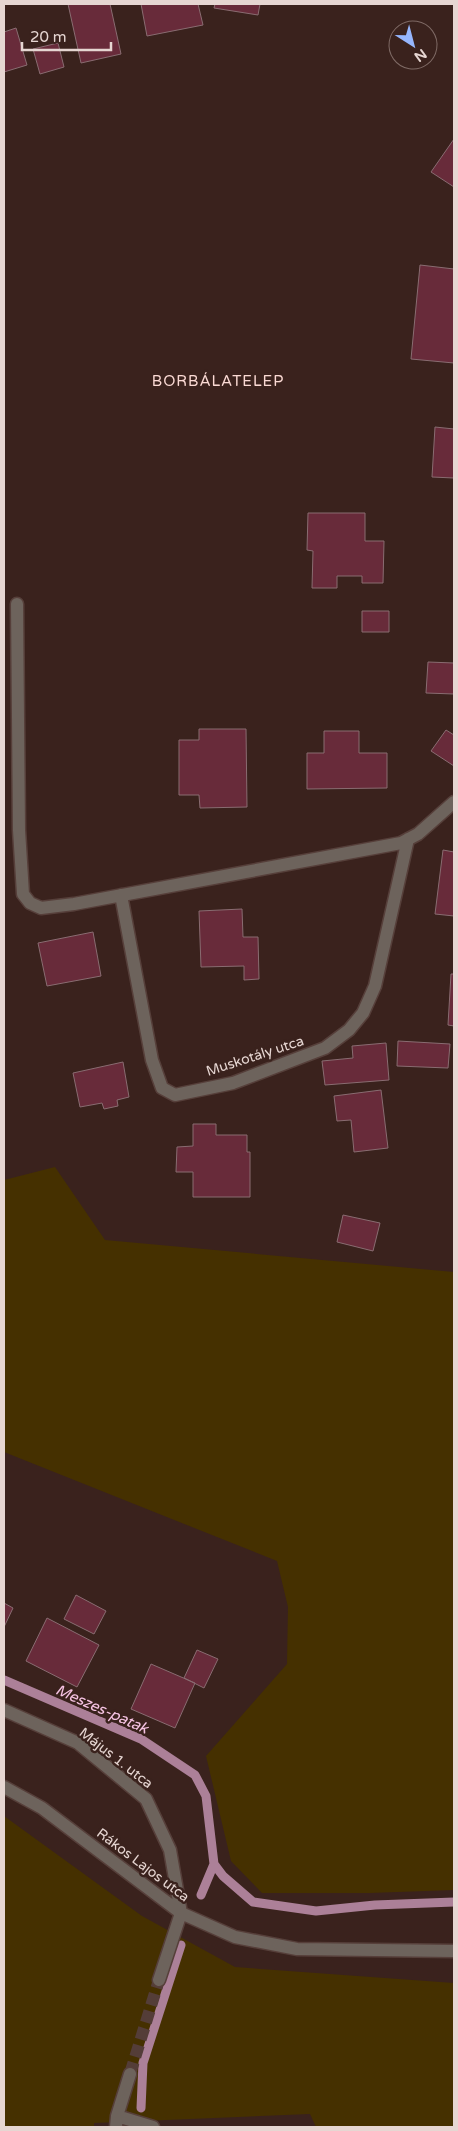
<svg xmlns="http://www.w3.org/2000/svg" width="458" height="2131" font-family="'Varela Round',sans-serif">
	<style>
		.green { fill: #453000 }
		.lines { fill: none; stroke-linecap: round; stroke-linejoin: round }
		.stream { stroke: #ac8098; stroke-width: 9 }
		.building { fill: #682b3a; stroke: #896c71 }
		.minor-tunnel { stroke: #543d38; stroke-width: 12; stroke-dasharray: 12 6; stroke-linecap: butt }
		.minor-casing { stroke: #563f3a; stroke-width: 15 }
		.minor { stroke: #6d635c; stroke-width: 12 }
		.labels { text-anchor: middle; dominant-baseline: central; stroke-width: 5; stroke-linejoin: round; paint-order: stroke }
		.street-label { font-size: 14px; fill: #e6d6d2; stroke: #3a221d }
		.neighbourhood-label { font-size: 15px; letter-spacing: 1px; fill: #fbdad4; stroke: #3a221d }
		.water-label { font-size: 15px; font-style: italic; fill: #f6c3e3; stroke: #3a221d }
	</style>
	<rect width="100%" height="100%" fill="#3a221d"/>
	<path class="green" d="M55 1167 105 1240 454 1272V1890L370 1893H262L231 1861 206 1756 287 1664 288 1607 277 1561 4 1452V1180Z
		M4 1816 142 1916 235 1967 454 1983V2127H316L310 2114 94 2123V2127H4Z"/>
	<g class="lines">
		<path class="stream" d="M4 1680 141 1739 195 1775 206 1796 214 1864 223 1876 253 1902 316 1911 375 1905 454 1902
			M201 1895 214 1864
			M141 2108 143 2063 181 1945"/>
	</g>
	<path class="building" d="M68 4H110L121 54 81 63Z
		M141 4H198L203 25 147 36Z
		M215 4H260L258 15 214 8Z
		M16 28 27 65 4 72V32Z
		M58 43 64 67 40 74 33 49Z
		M454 139V187L431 172Z
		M420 265 454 269V363L411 359Z
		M435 427 454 429V478L432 477Z
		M308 513H365V541H384L383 583H362V576H337V588H312L313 551 307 550Z
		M362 611H389V632H362Z
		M428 662 454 663V694L426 693Z
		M199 729H246L247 807 200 808 199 795H179V740H199Z
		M446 730 454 735V766L431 751Z
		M324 731H359V753H387V788L307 789V753H324Z
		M443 850 454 852V916L435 914Z
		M242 909 243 937H258L259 979 244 980V966L201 967 199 911Z
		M93 932 101 976 47 986 38 943Z
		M451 974H454V1026L448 1025Z
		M398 1041 450 1044 448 1068 397 1066Z
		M386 1043 389 1080 325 1085 322 1061 353 1058 352 1046Z
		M123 1062 129 1097 117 1100 118 1106 104 1109 102 1103 80 1107 73 1073Z
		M381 1090 388 1148 354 1152 351 1120 337 1121 334 1096Z
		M193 1124H216V1135H247V1152H250V1197H193V1172H176L177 1147 193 1146Z
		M343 1215 380 1223 373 1251 337 1242Z
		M76 1595 106 1611 94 1634 64 1619Z
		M4 1603 13 1608 4 1627Z
		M47 1618 99 1645 77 1687 26 1661Z
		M197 1650 218 1659 204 1688 184 1678Z
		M151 1664 195 1683 175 1728 131 1709Z"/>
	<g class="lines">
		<path class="minor-tunnel" d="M130 2074 159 1980"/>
		<g class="minor-casing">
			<path id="minor" d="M17 604 19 830 23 894 30 903 41 908 74 904 401 843 418 834 454 802
				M121 895 152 1060 162 1088 175 1095 233 1083 325 1048 349 1030 363 1013 375 986 408 839
				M4 1710 78 1743 146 1799 170 1850 181 1913 159 1980
				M4 1787 42 1808 181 1913 235 1937 297 1949 454 1951
				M117 2116 153 2127
				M116 2127 117 2116 130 2074"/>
		</g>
		<use href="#minor" class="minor"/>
	</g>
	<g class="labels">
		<g class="street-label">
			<text transform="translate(255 1056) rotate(-18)">Muskotály utca</text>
			<text transform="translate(116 1758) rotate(38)">Május 1. utca</text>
			<text transform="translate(143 1865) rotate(37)">Rákos Lajos utca</text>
		</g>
		<g class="neighbourhood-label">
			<text x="218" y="381">BORBÁLATELEP</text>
		</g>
		<g class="water-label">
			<text transform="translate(102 1709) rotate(24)">Meszes-patak</text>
		</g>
	</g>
	<rect width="458" height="2131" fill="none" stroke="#e6d6d2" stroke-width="10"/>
	<g transform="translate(413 45) rotate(144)"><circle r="24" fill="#3a221d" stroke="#7f6a65"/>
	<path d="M0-4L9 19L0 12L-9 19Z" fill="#96b6fd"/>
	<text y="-8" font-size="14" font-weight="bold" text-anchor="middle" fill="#e6d6d2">N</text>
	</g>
	<path d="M22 42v8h89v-8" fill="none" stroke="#e6d6d2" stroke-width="2.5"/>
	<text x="30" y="42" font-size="15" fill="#e6d6d2" stroke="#3a221d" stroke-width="4" paint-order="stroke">20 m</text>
</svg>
